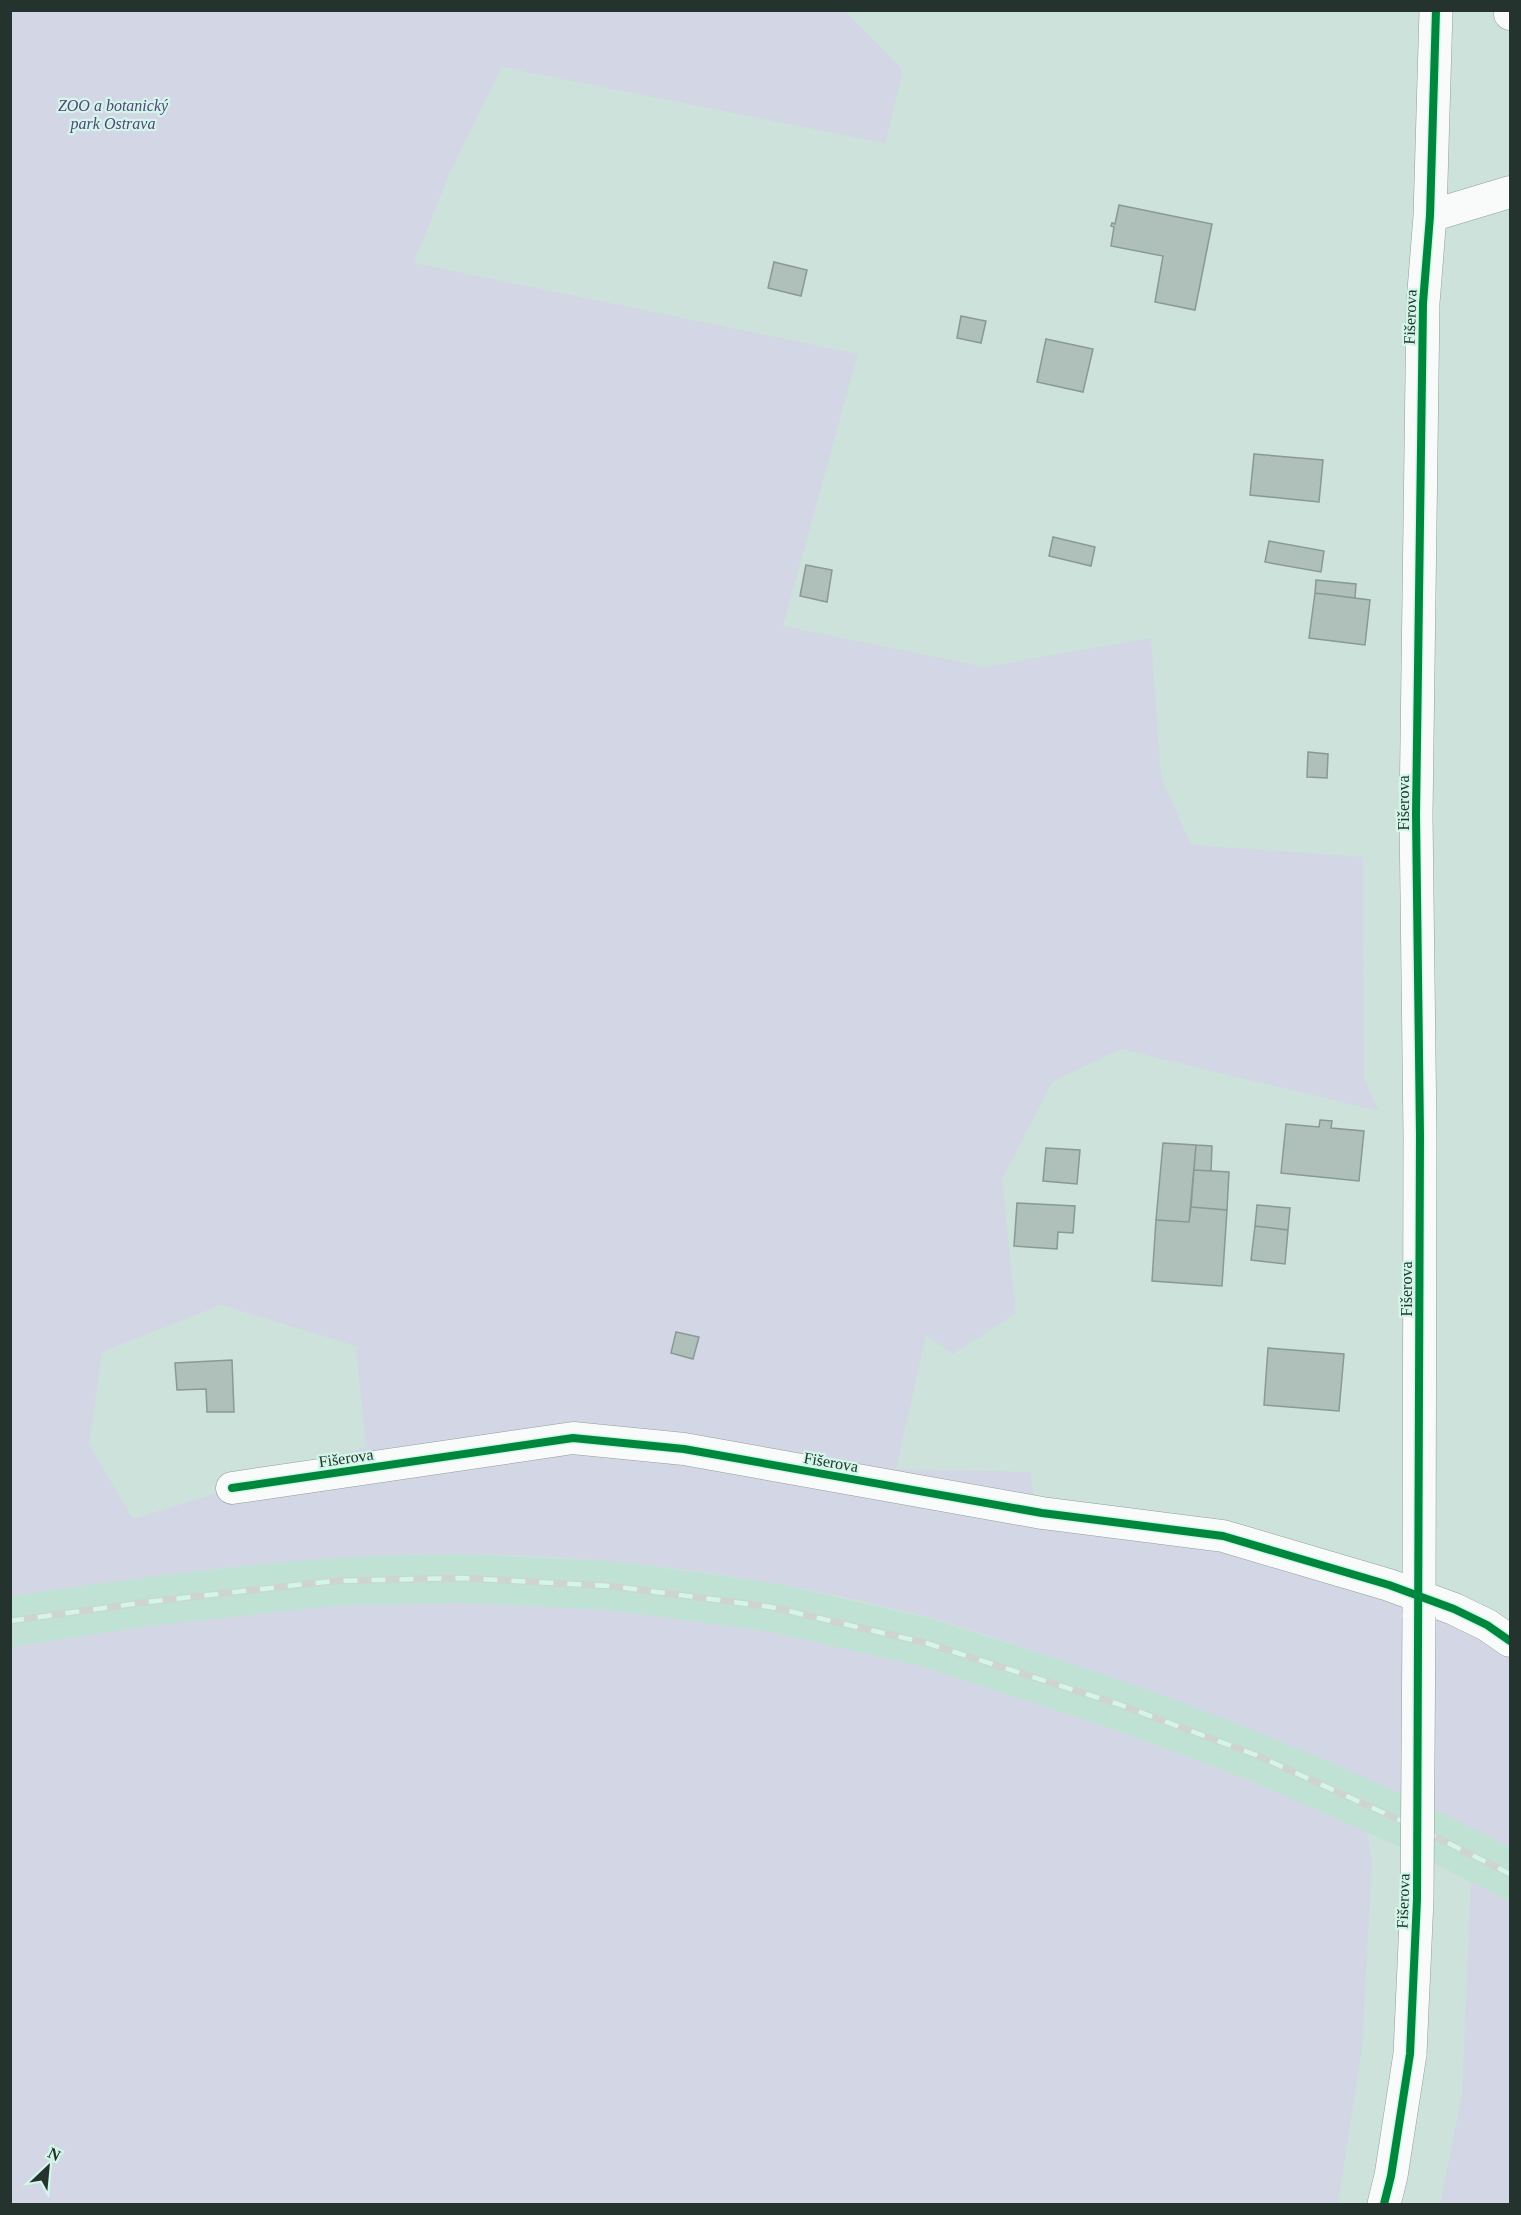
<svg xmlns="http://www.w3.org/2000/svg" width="1521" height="2215" font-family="Georgia,serif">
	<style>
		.built { fill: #c0e2d4 }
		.green { fill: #d2d6e5; fill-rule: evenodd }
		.building { fill: #afc0ba; stroke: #899993; stroke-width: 1.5 }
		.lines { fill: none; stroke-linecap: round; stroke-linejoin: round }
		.minor-casing { stroke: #8f9e99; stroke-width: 33 }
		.tertiary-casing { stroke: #8f9e99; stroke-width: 34 }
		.minor { stroke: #f8fbf9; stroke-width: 32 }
		.tertiary { stroke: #f8fbf9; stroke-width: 33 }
		.rail-casing { stroke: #ced4d2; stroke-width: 7 }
		.rail { stroke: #d2f7e9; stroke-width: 4.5; stroke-dasharray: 14; stroke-linecap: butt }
		.tertiary-bridge-casing { stroke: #8f9e99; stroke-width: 34; stroke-linecap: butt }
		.tertiary-bridge { stroke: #f8fbf9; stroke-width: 33 }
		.cycleway-casing { stroke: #d2f7e9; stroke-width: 11 }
		.cycleway { stroke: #00873e; stroke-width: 8 }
		.labels { text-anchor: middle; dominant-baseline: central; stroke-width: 4.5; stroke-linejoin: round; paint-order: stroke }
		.park-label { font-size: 16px; font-style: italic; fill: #57417f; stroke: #d2f7e9 }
		.street-label { font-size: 16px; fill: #25332e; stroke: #d2f7e9 }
	</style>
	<rect width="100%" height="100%" fill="#cde2da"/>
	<path class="built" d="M461 1554 614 1561 775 1583 932 1619 1126 1681 1265 1733 1437 1809 1510 1847V1902L1416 1854 1246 1779 1110 1728 920 1666 766 1631 609 1610 461 1603 334 1606 150 1626 11 1647 10 1596 144 1577 331 1557Z"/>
	<path class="green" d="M10 11H845L903 70 885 143 502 67 448 177 414 263 858 354 783 626 985 667 1151 638 1161 776 1191 845 1363 857 1364 1078 1379 1111 1121 1049 1052 1082 1002 1180 1016 1313 953 1354 926 1335 896 1469 1030 1472 1040 1529 1210 1544 1447 1619 1510 1650V1847C1363 1772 1214 1710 1057 1659 1015 1645 973 1630 931 1618 778 1578 619 1555 460 1554 309 1553 160 1575 11 1596ZM221 1305 356 1346 366 1447 133 1519 89 1444 102 1352Z
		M461 1603 609 1610 766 1631 920 1666 1110 1728 1246 1779 1367 1832 1372 1862 1362 2048 1338 2204H11V1647L150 1626 334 1606Z
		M1471 1881 1510 1902V2204H1440L1462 2095Z"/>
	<path class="building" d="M1119 205 1212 224 1195 310 1155 302 1163 256 1111 246 1114 227 1111 226 1112 223 1115 224Z
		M774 262 807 270 801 296 768 288Z
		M961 316 986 321 981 343 957 338Z
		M1046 339 1093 349 1083 392 1037 382Z
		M1254 454 1323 460 1319 502 1250 495Z
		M1053 537 1095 547 1091 566 1049 556Z
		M1269 541 1324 551 1321 572 1265 562Z
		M806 565 832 570 827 602 800 596Z
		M1316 580 1356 584 1355 598 1315 593Z
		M1315 593 1370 600 1365 645 1309 638Z
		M1308 752 1328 754 1327 778 1307 777Z
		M1320 1120 1332 1121 1331 1128 1364 1131 1359 1181 1281 1173 1286 1124 1319 1127Z
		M1163 1143 1196 1145 1189 1222 1156 1220Z
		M1196 1145 1212 1146 1211 1171 1194 1170Z
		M1046 1148 1080 1150 1077 1184 1043 1181Z
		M1194 1170 1229 1172 1227 1210 1191 1207Z
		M1017 1203 1075 1206 1073 1233 1058 1232 1057 1249 1014 1246Z
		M1257 1205 1290 1208 1288 1230 1255 1226Z
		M1191 1207 1227 1210 1222 1286 1152 1281 1156 1220 1189 1222Z
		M1255 1226 1288 1230 1285 1264 1251 1260Z
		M676 1332 699 1337 693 1359 671 1353Z
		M1268 1348 1344 1354 1339 1411 1264 1405Z
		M232 1360 234 1412H207L206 1389 177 1390 175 1363Z"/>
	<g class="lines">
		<g class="minor-casing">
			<path id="minor" d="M1510 10V14
				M1430 216 1510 192
				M232 1488 573 1438 684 1449 1042 1513 1223 1536 1389 1585 1454 1609 1487 1625 1510 1641"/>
		</g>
		<g class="tertiary-casing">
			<path id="tertiary" d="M1419 1617 1420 1135 1416 815 1423 303 1430 216 1436 10
				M1384 2204 1391 2176 1410 2054"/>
		</g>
		<use href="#minor" class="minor"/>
		<use href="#tertiary" class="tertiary"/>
		<g class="rail-casing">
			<path id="rail" d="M10 1621 147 1602 333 1581 461 1578 611 1586 771 1607 926 1643 1118 1704 1256 1755 1426 1832 1510 1874"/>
		</g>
		<use href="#rail" class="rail"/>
		<g class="tertiary-bridge-casing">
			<path id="tertiary-bridge" d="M1410 2054 1417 1899 1419 1617"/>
		</g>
		<use href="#tertiary-bridge" class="tertiary-bridge"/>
		<g class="cycleway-casing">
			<path id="cycleway" d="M232 1488 573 1438 684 1449 1042 1513 1223 1536 1389 1585 1454 1609 1487 1625 1510 1641
				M1384 2204 1391 2176 1410 2054 1417 1899 1420 1135 1416 815 1423 303 1430 216 1436 10"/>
		</g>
		<use href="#cycleway" class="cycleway"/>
	</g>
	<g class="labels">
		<g class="park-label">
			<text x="113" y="105">ZOO a botanický<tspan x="113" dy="18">park Ostrava</tspan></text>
		</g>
		<g class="street-label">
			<text transform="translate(1410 317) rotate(-88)">Fišerova</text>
			<text transform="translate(1403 803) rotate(-90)">Fišerova</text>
			<text transform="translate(1406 1289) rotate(-90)">Fišerova</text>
			<text transform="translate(346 1458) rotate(-8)">Fišerova</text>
			<text transform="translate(831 1462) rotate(10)">Fišerova</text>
			<text transform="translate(1403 1901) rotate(-88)">Fišerova</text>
		</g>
	</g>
	<rect width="1521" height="2215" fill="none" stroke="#25332e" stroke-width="24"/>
	<g transform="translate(48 2167) rotate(26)" stroke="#d2f7e9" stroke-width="4.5" paint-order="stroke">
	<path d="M0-4.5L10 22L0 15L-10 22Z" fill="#25332e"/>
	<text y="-9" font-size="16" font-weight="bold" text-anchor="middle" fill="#25332e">N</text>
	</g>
</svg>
